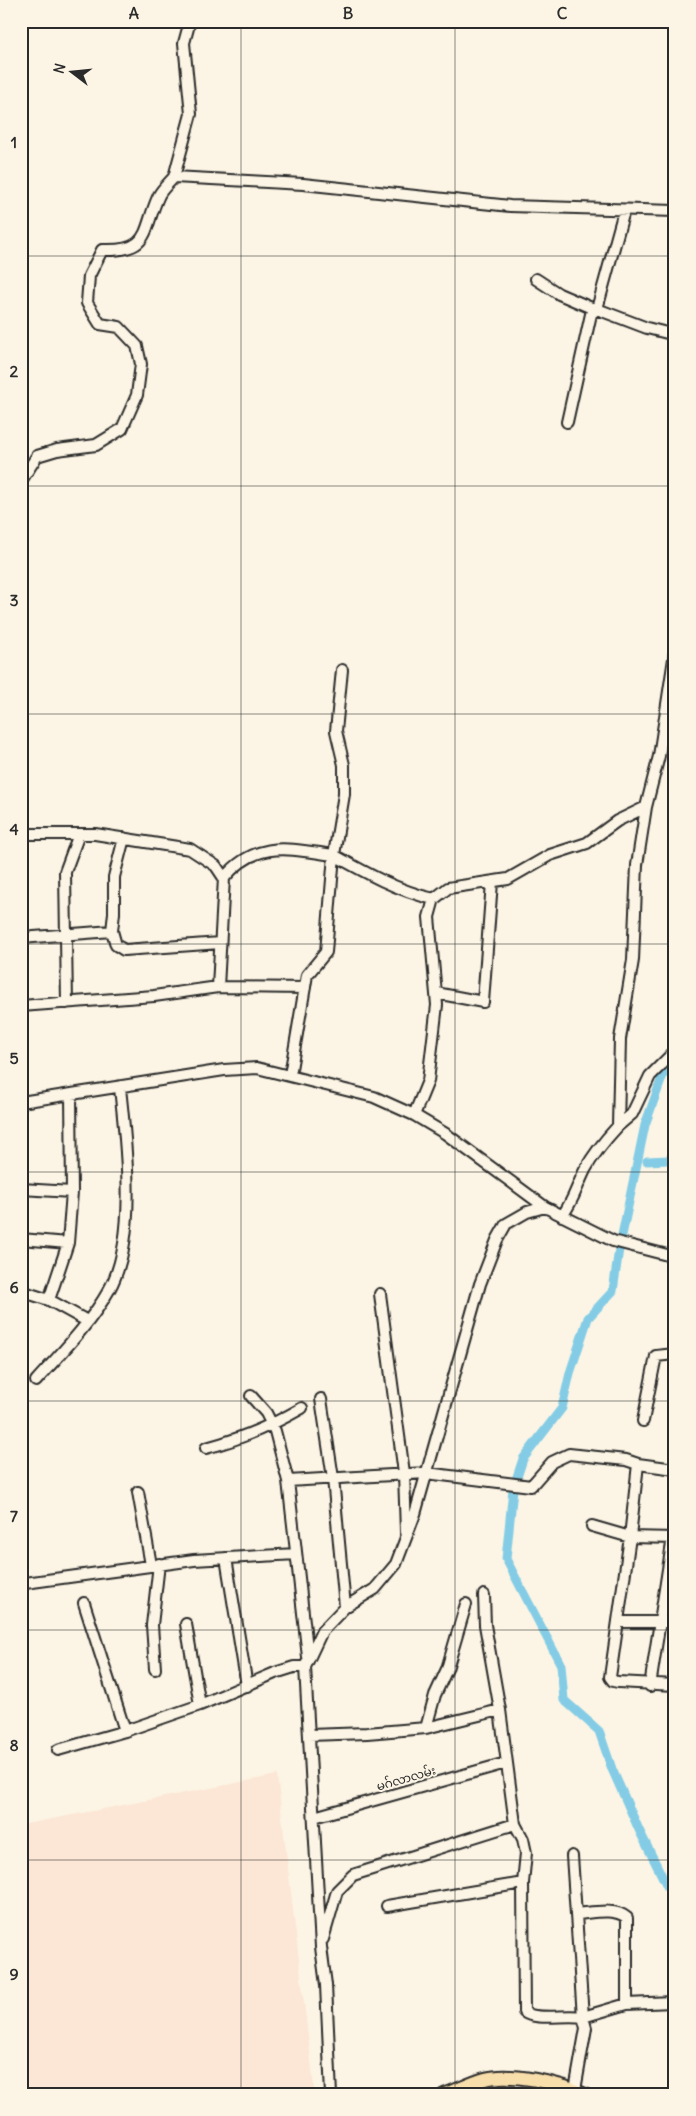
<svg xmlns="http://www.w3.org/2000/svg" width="696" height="2116" font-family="Delius,'Noto Sans Myanmar',sans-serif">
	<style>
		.built { fill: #fce6d5 }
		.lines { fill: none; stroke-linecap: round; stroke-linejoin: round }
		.canal { stroke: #84cce5; stroke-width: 9 }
		.minor-casing { stroke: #2b2b2b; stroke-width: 14 }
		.major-casing { stroke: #2b2b2b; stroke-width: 16 }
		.minor { stroke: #fcf5e5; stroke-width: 10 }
		.major { stroke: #f8deab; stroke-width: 12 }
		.grid { fill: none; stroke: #2b2b2b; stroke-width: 1; stroke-opacity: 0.55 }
		.labels { text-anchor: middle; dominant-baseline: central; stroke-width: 4; stroke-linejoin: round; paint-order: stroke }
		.street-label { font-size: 12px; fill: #2b2b2b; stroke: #fcf5e5 }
		.neatline { fill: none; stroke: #2b2b2b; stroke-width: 2 }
		.grid-label { font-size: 16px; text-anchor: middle; font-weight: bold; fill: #2b2b2b }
	</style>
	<rect width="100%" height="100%" fill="#fcf5e5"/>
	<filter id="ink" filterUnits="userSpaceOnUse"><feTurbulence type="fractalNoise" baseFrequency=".02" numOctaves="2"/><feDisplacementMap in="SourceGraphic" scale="10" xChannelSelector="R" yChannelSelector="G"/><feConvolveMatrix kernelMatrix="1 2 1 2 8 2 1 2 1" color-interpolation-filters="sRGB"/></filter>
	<g filter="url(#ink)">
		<path class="built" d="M277 1775 315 2095H21V1825Z"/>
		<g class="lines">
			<path class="canal" d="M647 1161 668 1160 675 1155
				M621 1240 645 1125 663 1075 675 1065
				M619 1249 613 1291 588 1318 570 1373 562 1408 523 1459 513 1489 506 1559 561 1665 564 1700 599 1731 612 1769 640 1832 675 1902"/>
			<g class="minor-casing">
				<path id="minor" d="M190 21 184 43 191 114 174 177 303 184 510 206 675 211
					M536 279 559 294 594 309
					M597 309 647 328 675 335
					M567 422 591 314 597 309 624 211
					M21 481 37 456 57 450 96 445 122 429 137 395 141 364 137 346 119 327 100 324 87 303 89 276 102 250C152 252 142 231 159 195 162 189 169 183 174 177
					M21 834H95L190 849 216 866 224 878C257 839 289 849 334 855L344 794V765L336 731 342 670
					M112 931 116 945 124 950 220 943
					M21 938 112 931 114 913V877L124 838
					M218 987 224 878
					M436 993 483 1002 492 882
					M67 1003 65 872 79 834
					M21 1006 154 996 218 987 305 988
					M290 1075 307 975 326 952 334 855C366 873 398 891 434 899
					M21 1102 224 1070 257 1068 374 1097 414 1115 446 1134 545 1207 613 1241 675 1257
					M414 1115 428 1081 437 1005 429 917 434 899 448 888 508 879 550 855 587 843 617 821 646 807
					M618 1126 632 1114 650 1076 675 1051
					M21 1189 72 1192
					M562 1216C573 1202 577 1186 585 1170 594 1153 605 1140 618 1126L620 1039 633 960 637 865 646 807 659 756 675 652
					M21 1239 68 1243
					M21 1291 49 1300 87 1321
					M380 1294 404 1473 406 1532
					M49 1300 68 1243 72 1192 71 1094
					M36 1381C62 1352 90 1324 109 1290 138 1239 126 1144 120 1088
					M251 1396 266 1413 275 1431 288 1481 308 1657
					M321 1399 333 1478 345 1607
					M643 1421 656 1356 675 1354
					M206 1448C241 1439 271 1426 302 1408
					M638 1464 630 1537 610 1677 613 1681 618 1682 675 1685
					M288 1481 426 1473 531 1486 552 1462 569 1454 626 1460 638 1464 675 1469
					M138 1492 151 1565
					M592 1526 630 1537 675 1538
					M226 1558 247 1686
					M25 1583 194 1560 296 1554
					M484 1595 485 1625 500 1710 515 1824
					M84 1603 125 1731
					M618 1622H675
					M186 1624 200 1705
					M155 1669 152 1625 159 1564
					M650 1686 675 1524
					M426 1728 435 1695 447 1669 466 1604
					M309 1735 367 1733 426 1728 500 1710
					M58 1750 125 1731 200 1705 275 1673 294 1667H305
					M314 1817 506 1763
					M572 1856 583 2017 627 2004 672 2002
					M387 1906 523 1883
					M576 1914C591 1913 615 1907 627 1918V2004
					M323 1939 337 1891 353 1875 515 1824 523 1839 526 1853 523 1883 524 2012C536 2021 566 2014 583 2017L586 2028 575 2090
					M331 2095 326 1985 321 1947 305 1667 322 1631 345 1607 375 1589 396 1564 415 1514 480 1284 497 1240 506 1224 527 1212 545 1207"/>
			</g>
			<g class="major-casing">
				<path id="major" d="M444 2095C458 2090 471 2083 485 2079 510 2072 561 2083 585 2095"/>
			</g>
			<use href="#minor" class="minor"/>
			<use href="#major" class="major"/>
		</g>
	</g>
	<path class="grid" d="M241 21V2095M455 21V2095M21 256H675M21 486H675M21 714H675M21 944H675M21 1172H675M21 1401H675M21 1630H675M21 1860H675"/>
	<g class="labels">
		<g class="street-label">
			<text transform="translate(406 1778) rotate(-16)">မဂ်လာလမ်း</text>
		</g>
	</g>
	<rect width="696" height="2116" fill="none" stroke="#fcf5e5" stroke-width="55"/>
	<g transform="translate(72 72) rotate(286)" stroke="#fcf5e5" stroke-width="4" paint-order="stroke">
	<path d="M0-4L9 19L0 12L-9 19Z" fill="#2b2b2b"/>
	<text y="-8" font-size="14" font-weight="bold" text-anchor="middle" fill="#2b2b2b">N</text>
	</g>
	<rect x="28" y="28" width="640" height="2060" class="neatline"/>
	<g class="grid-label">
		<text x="134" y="19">A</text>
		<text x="348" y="19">B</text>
		<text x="562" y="19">C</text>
		<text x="14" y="148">1</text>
		<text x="14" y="377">2</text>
		<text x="14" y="606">3</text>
		<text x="14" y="835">4</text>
		<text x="14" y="1064">5</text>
		<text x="14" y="1293">6</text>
		<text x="14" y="1522">7</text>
		<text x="14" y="1751">8</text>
		<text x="14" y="1980">9</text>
	</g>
</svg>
